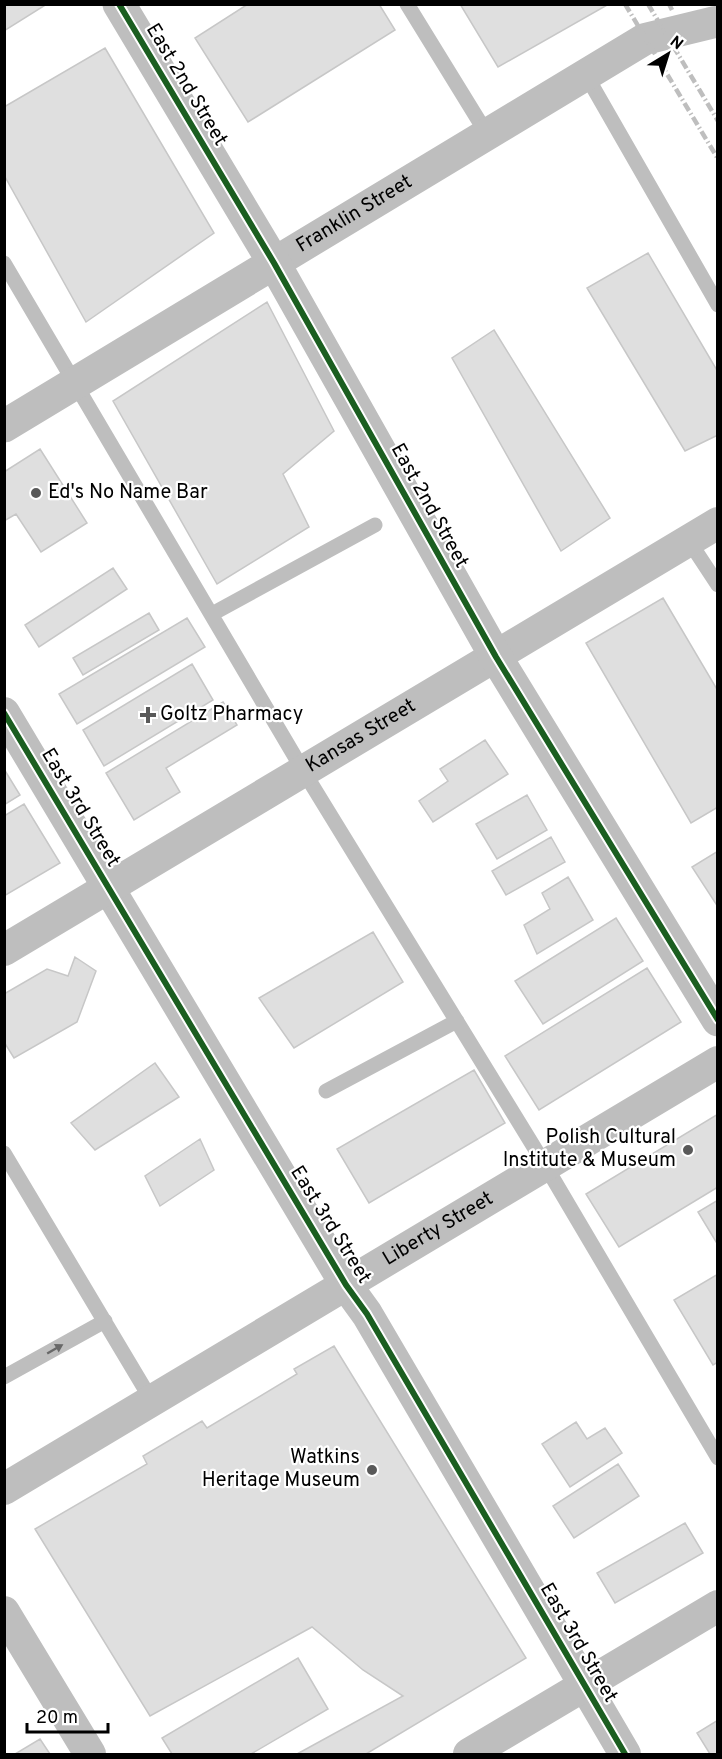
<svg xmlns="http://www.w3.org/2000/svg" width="722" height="1759" font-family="Overpass,sans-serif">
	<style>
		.building { fill: #dfdfdf; stroke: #c7c7c7; stroke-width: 1.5 }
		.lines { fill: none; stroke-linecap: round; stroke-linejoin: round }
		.service { stroke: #bebebe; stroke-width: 15 }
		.minor { stroke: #bebebe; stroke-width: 32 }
		.tertiary { stroke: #bebebe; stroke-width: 33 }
		.rail { stroke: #bebebe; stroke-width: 4.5; stroke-dasharray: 9 3 1.5 3; stroke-linecap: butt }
		.cycleway-casing { stroke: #fff; stroke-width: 10 }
		.cycleway { stroke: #1b5e20; stroke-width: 6 }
		.oneway { fill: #686868 }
		.poi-dot { fill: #595959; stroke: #fff; stroke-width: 2 }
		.labels { text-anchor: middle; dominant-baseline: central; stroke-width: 4.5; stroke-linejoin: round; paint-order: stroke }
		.street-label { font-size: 20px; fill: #000; stroke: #fff }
		.poi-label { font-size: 20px; fill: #000; stroke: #fff; text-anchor: start }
	</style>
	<rect width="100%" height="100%" fill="#fff"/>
	<path class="building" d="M4 4H47L4 31Z
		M248 4H379L395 30 248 122 195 38Z
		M460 4H609L498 67Z
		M105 48 214 233 86 322 4 175V107Z
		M648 253 718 372V435L685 451 587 288Z
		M267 302 334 431 283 474 309 527 217 584 113 401Z
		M494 330 610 518 561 551 452 358Z
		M40 449 87 523 41 552 16 514 4 521V472Z
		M113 568 127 589 39 647 25 625Z
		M663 598 718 691V807L691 823 586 643Z
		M149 613 159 630 83 675 73 658Z
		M187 618 205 647 77 724 59 694Z
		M192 664 213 700 104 766 83 730Z
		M223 702 237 725 166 768 180 792 134 820 106 773Z
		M485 740 508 774 433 822 419 801 448 781 440 769Z
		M4 769 20 795 4 805Z
		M527 795 547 830 497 859 476 824Z
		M24 804 60 863 4 896V816Z
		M551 837 565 862 506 895 492 871Z
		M718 851V907L692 867Z
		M568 877 593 920 537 954 524 925 550 909 542 893Z
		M616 918 643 961 543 1024 515 981Z
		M373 932 403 982 294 1048 259 998Z
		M75 957 96 971 77 1022 14 1058 4 1042V994L47 969 68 976Z
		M647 968 681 1022 539 1110 505 1056Z
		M155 1063 179 1097 95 1150 71 1123Z
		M474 1070 505 1123 369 1203 337 1149Z
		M718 1114V1187L619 1247 586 1194Z
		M200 1139 214 1170 160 1206 145 1176Z
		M718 1200V1245L698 1212Z
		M718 1274V1362L713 1365 674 1300Z
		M334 1346 526 1658 366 1754H297L403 1696 363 1670 312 1627 150 1716 35 1529 147 1464 143 1456 202 1421 207 1428 297 1374 294 1369Z
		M576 1422 587 1439 605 1428 622 1453 570 1487 542 1444Z
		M618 1464 639 1496 574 1538 553 1506Z
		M685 1523 703 1553 615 1603 597 1573Z
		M298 1658 328 1709 251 1754H172L162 1738Z
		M718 1720V1754H710L697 1733Z
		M40 1739 50 1754H15Z"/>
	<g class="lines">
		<path class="service" d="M407 4 487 134
			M586 75 718 305
			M4 263 304 772 545 1165 718 1458
			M689 541 718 585
			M212 614 375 525
			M326 1091 457 1021
			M4 1153 152 1401
			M4 1377 105 1321"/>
		<g class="minor">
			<path id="s1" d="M274 263 645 39 715 22"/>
			<path d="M4 713 346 1285 367 1314 625 1754"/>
			<path id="s2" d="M4 950 718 523"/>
			<path id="s3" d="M4 1489 718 1062"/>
			<path d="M4 1612 90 1754"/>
			<path d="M469 1754 718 1606"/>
		</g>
		<path class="tertiary" d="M119 4 274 263 496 657 718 1020
			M4 426 274 263"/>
		<path class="rail" d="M625 4 718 159
			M648 4 718 121
			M669 4 672 10"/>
		<g class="cycleway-casing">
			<path id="cycleway" d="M119 4 274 263 496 657 718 1020
				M4 713 346 1285 367 1314 625 1754"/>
		</g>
		<use href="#cycleway" class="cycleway"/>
	</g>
	<defs><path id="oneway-solid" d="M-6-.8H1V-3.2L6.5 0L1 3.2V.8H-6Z" transform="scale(1.5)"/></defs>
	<use class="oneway" href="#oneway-solid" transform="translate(55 1349) rotate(-30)"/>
	<g class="poi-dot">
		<circle cx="36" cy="493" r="6"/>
		<path d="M145 706h6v6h6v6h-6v6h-6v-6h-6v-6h6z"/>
		<circle cx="688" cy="1150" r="6"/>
		<circle cx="372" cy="1470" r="6"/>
	</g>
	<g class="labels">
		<g class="street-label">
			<text transform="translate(186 85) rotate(59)">East 2nd Street</text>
			<text stroke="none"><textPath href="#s1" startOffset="94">Franklin Street</textPath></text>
			<text transform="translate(429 506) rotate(61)">East 2nd Street</text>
			<text stroke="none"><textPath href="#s2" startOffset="416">Kansas Street</textPath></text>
			<text transform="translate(80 808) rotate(59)">East 3rd Street</text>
			<text transform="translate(330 1225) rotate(58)">East 3rd Street</text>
			<text stroke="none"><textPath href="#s3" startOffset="506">Liberty Street</textPath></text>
			<text transform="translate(578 1643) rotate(60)">East 3rd Street</text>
		</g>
		<g class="poi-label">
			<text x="48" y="493">Ed's No Name Bar</text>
			<text x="160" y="715">Goltz Pharmacy</text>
			<text x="676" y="1138" text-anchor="end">Polish Cultural<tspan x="676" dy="23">Institute &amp; Museum</tspan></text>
			<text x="360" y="1458" text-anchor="end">Watkins<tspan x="360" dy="23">Heritage Museum</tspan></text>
		</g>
	</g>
	<rect width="722" height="1759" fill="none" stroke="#000000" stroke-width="12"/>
	<g transform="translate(668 54) rotate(38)" stroke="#ffffff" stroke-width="4.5" paint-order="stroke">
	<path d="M0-4.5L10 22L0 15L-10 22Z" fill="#000000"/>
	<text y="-9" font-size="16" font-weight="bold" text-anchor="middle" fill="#000000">N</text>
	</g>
	<path d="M27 1723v9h81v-9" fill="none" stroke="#000000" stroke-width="3"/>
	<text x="36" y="1723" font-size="18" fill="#000000" stroke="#ffffff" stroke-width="4.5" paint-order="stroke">20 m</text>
</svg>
